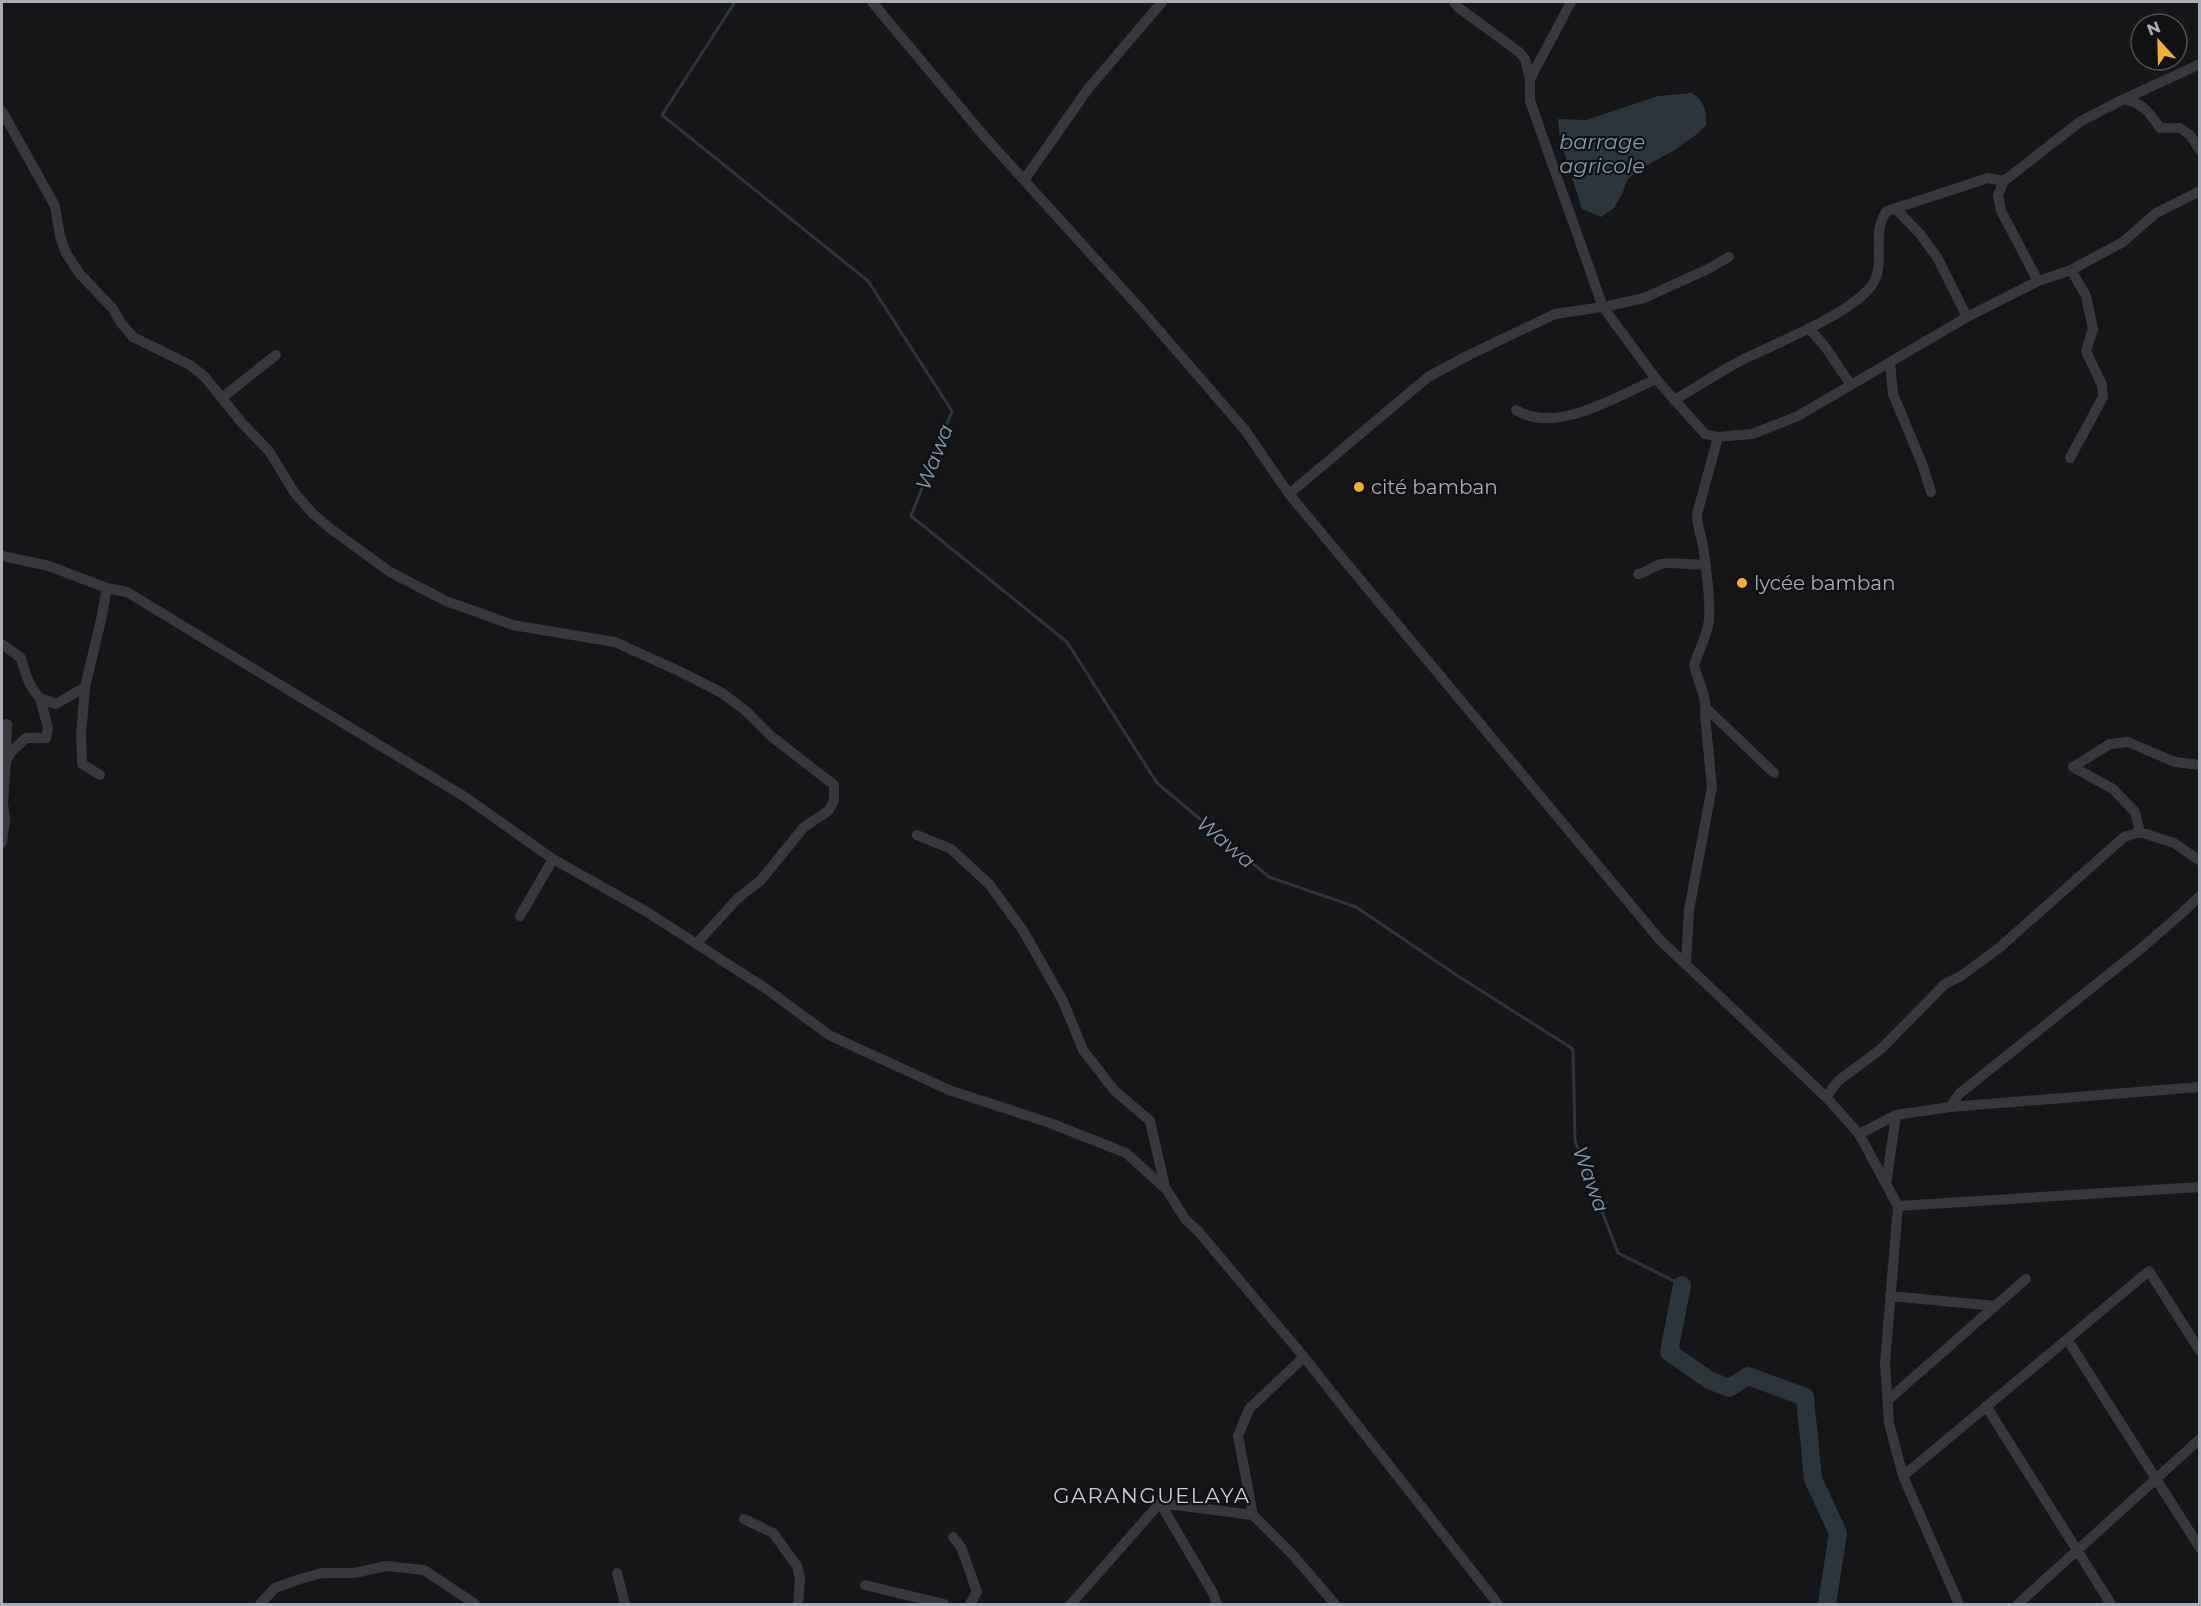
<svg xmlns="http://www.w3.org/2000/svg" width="2201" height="1606" font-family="Montserrat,sans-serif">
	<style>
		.water { fill: #2c353c }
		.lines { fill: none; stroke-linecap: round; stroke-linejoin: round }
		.stream { stroke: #2c353c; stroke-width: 3 }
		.river { stroke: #2c353c; stroke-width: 18 }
		.street { stroke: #37383d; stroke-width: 10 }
		.poi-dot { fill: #f2b134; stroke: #111113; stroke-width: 2 }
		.labels { text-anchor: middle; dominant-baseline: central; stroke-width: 4.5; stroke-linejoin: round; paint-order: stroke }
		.poi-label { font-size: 20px; fill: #a8adb8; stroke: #111113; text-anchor: start }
		.water-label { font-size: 21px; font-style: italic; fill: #7f9bb3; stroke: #111113 }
		.neighbourhood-label { font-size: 21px; letter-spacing: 1.5px; fill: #c9ccd4; stroke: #111113 }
	</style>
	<rect width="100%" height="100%" fill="#161618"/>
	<path class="water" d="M1692 93C1705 102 1706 110 1706 125L1697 134 1673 151 1638 170 1627 180 1622 194 1614 208 1601 217 1582 209 1560 139 1558 119 1586 120 1658 96Z"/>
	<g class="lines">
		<path class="stream" d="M735 2 662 115 868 281 952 411 911 516 1067 642 1157 783 1269 877 1356 907 1458 976 1573 1049 1575 1141 1618 1253 1682 1285"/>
		<path class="river" d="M1682 1285 1669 1352 1709 1380 1729 1388 1748 1376 1805 1397 1813 1479 1838 1533 1827 1604"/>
		<path class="street" d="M872 2 985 137 1137 305 1245 430 1289 494 1660 940 1826 1097 1859 1134 1898 1206 1885 1363 1889 1423 1903 1476 1959 1604
			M1454 2 1459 8 1519 52 1525 59 1530 79
			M1571 2 1530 79V101L1603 307 1644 298 1708 269 1729 257
			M2124 99 2200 64
			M2 111 55 206 60 236 66 253 79 273 113 309 121 323 133 337 190 365 205 377 242 423 269 451 294 492 313 514 331 529 390 572 446 601 513 625 615 642 681 672 722 693 746 711 771 736 834 785V801L828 811 804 827 761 880 738 898 697 943
			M1024 180 1088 89 1162 2
			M1896 209 1920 234 1937 257 1967 317
			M2038 281 2001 211 1998 195 2004 181 2081 121 2124 99C2143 103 2150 113 2160 128H2180L2190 135 2200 150
			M1809 328 1826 348 1851 385
			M1890 362 1893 394 1923 466 1931 492
			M223 397 276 355
			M1674 400C1697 387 1719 372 1742 360 1776 343 1850 315 1872 285 1887 265 1870 231 1887 211L1988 178 2004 181
			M1516 410C1556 435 1618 396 1656 379
			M2070 458 2103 397 2102 385 2086 351 2093 329 2086 296 2071 270
			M1289 494 1428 377 1469 355 1555 314 1603 307 1656 379 1705 434 1718 437 1752 434 1798 416 1967 317 2038 281 2071 270 2123 242 2156 213 2200 191
			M2 556 49 566 107 588 127 592 465 797 553 859 647 912 768 990 829 1035 949 1090 1050 1123 1126 1153 1166 1189 1186 1220 1198 1231 1304 1357 1498 1604
			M1638 574C1647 573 1652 566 1661 564 1673 561 1691 566 1705 564
			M2 644 21 658C25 673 29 687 40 698
			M1706 708 1774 773
			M6 759 7 724
			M100 775 82 764 81 735 85 687 101 620 107 588
			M2140 832 2135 812 2113 789 2073 767 2110 744 2128 742 2175 762 2200 765
			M917 835 951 849 989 884 1024 932 1063 1001 1083 1050 1114 1090 1150 1121 1165 1187
			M2 843 5 819 3 803 6 761 12 751 26 738H46L48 728 40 698 56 704 85 687
			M520 916 553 859
			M1686 964 1689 910 1712 787 1705 716C1708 697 1698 683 1694 665 1698 653 1706 637 1708 626 1712 607 1706 566 1703 546 1701 535 1697 526 1697 514L1718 437
			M1826 1097 1838 1081 1881 1049 1945 984 1961 976 1999 948 2124 837 2140 832 2174 843 2200 861
			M1950 1107 1959 1094 2144 946 2183 912 2200 896
			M1859 1134 1896 1115 1950 1107 2200 1087
			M1886 1184 1896 1115
			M1898 1206 2200 1187
			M1890 1296 1995 1306
			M2067 1339 2200 1548
			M1888 1400 2026 1279
			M1986 1406 2111 1604
			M1903 1476 2149 1271 2200 1351
			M1160 1503 1213 1593 1217 1604
			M1253 1515 1238 1436 1249 1409 1304 1357
			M744 1519 773 1533 797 1566 800 1578 798 1604
			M953 1537 961 1547 977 1592 970 1604
			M617 1573 625 1604
			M865 1585 944 1604
			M260 1604 275 1588 300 1579 322 1573H354L386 1566 424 1570 475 1604
			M1071 1604 1160 1503 1253 1515 1292 1554 1335 1604
			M2018 1604 2200 1439"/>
	</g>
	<g class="poi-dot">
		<circle cx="1359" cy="487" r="6"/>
		<circle cx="1742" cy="583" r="6"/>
	</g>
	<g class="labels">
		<g class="poi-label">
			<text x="1371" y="487">cité bamban</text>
			<text x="1754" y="583">lycée bamban</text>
		</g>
		<g class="water-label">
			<text x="1602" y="141">barrage<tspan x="1602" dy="24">agricole</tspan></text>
			<text transform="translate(934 457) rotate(-69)">Wawa</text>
			<text transform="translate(1226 842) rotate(40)">Wawa</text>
			<text transform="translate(1591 1179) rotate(70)">Wawa</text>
		</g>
		<g class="neighbourhood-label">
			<text x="1152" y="1495">GARANGUELAYA</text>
		</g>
	</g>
	<rect width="2201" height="1606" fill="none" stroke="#a8adb8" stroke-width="6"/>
	<g transform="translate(2159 42) rotate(338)"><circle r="28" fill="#111113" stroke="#4d4f55" stroke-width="1.5"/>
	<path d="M0-4.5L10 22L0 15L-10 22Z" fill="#f2b134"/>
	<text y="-9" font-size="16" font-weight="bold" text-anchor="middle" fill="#a8adb8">N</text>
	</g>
</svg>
